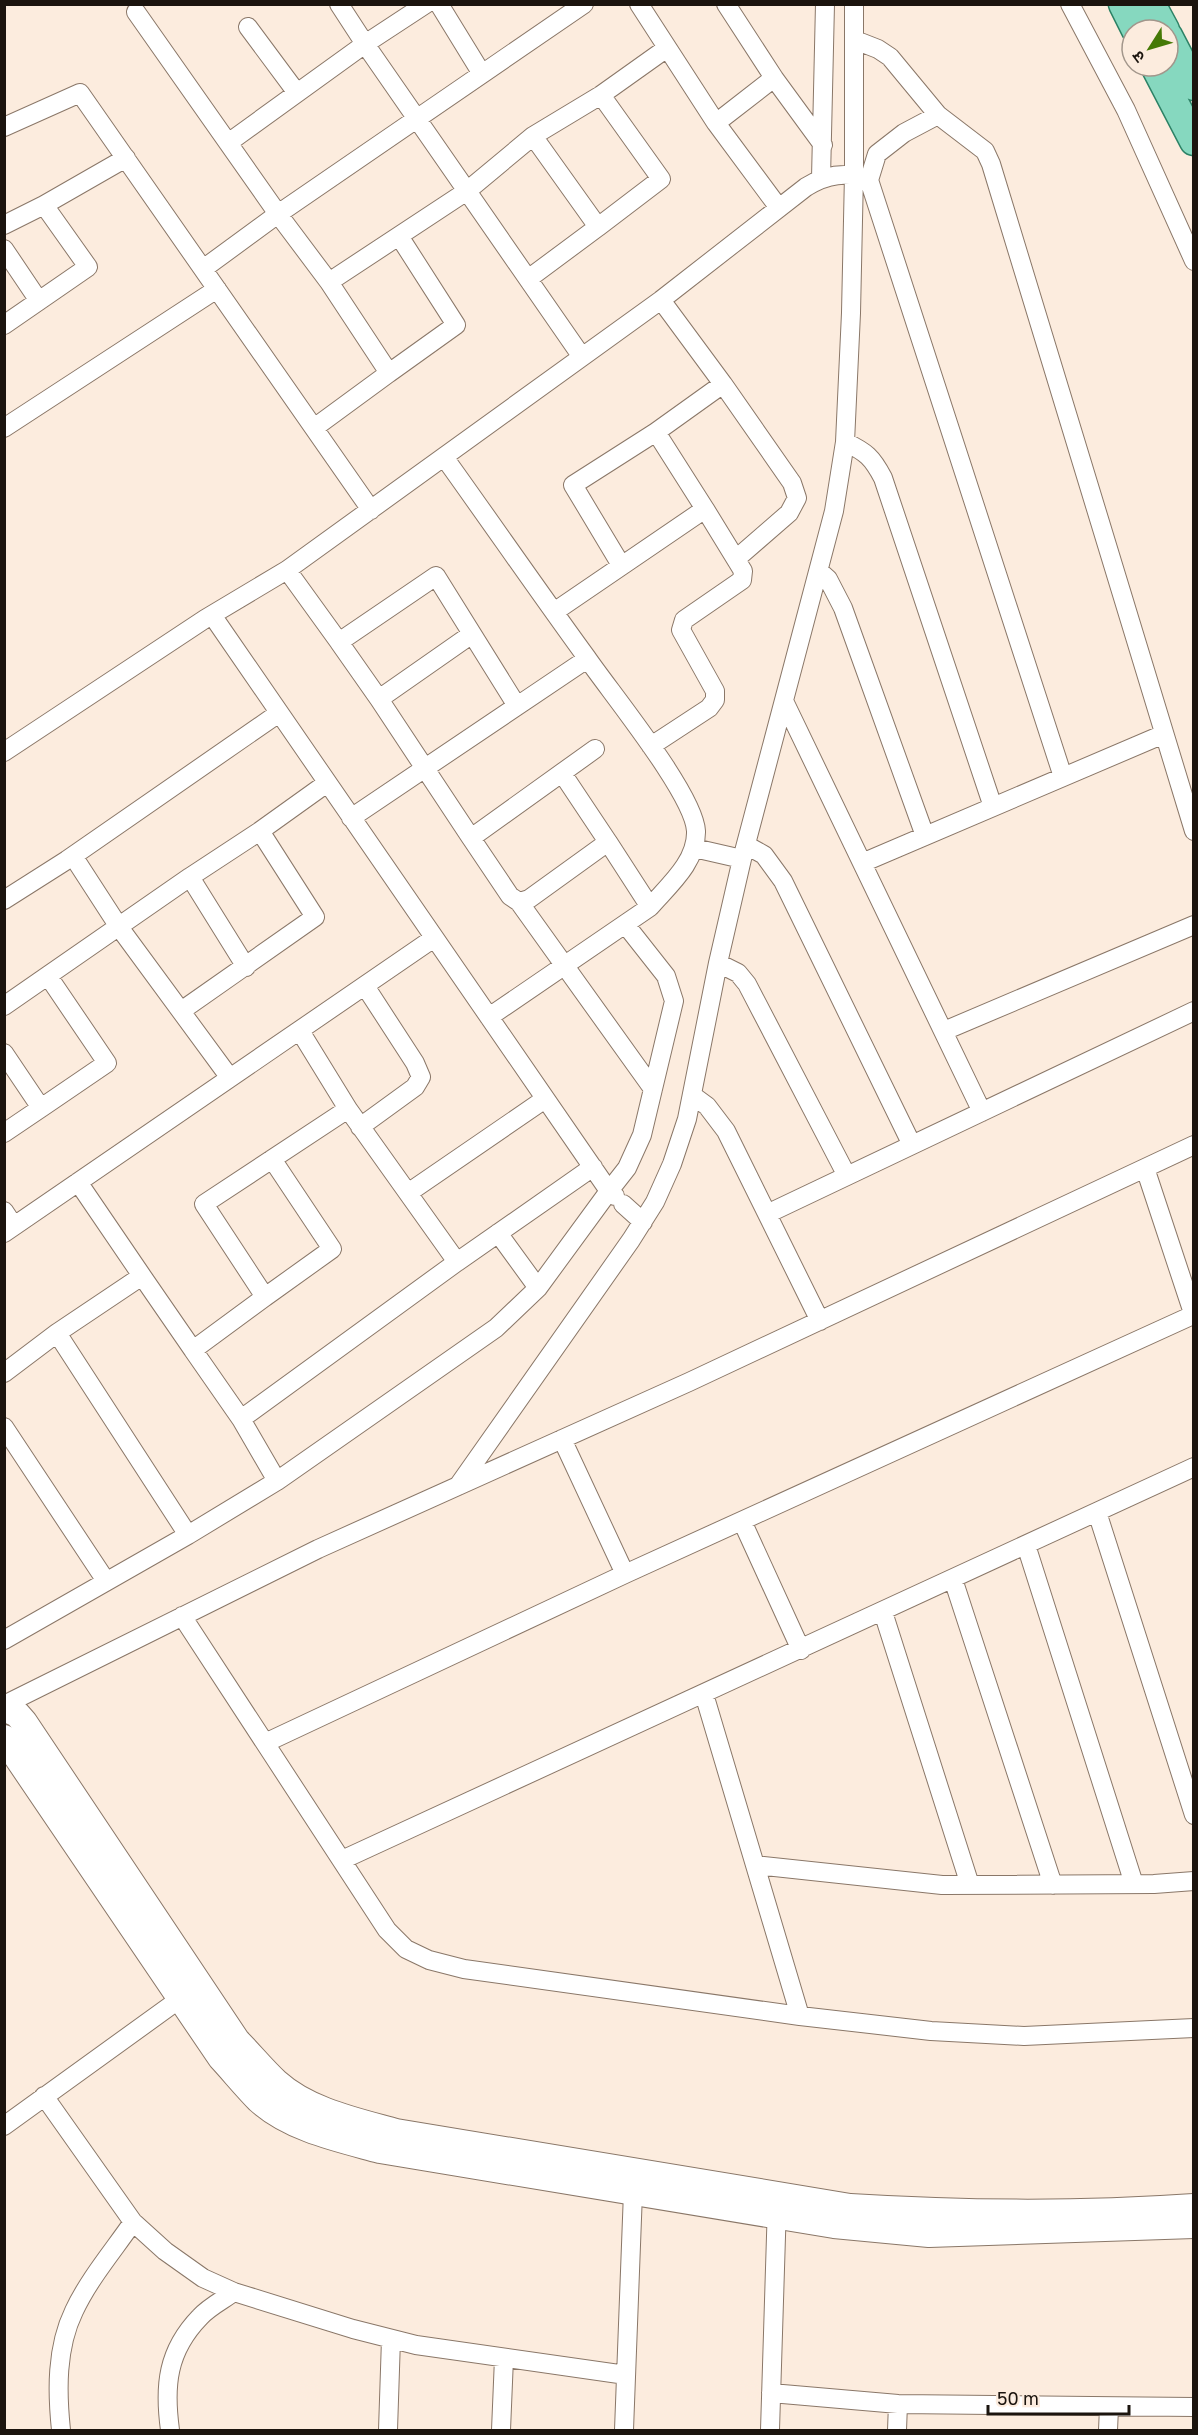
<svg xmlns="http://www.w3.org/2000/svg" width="1198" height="2435" font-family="'Golos Text','Noto Sans Devanagari',sans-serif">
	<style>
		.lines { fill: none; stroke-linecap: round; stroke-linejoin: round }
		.street-casing { stroke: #8a7768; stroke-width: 20 }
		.secondary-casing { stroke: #8a7768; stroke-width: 28 }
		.primary-casing { stroke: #2d8266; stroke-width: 31 }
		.street { stroke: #fff; stroke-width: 18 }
		.secondary { stroke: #fff; stroke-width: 26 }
		.primary { stroke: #86d8bf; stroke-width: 28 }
	</style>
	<rect width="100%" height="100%" fill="#fcecde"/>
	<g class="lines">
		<g class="street-casing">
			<path id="street" d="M426 4 365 44 582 357
				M439 4 482 74
				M639 4 716 123 779 208
				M1070 4 1126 110 1194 261
				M136 12 278 214 329 282
				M248 27 297 93
				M855 40 878 49 890 57 938 115 985 151 991 164 1194 831
				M774 78 823 145
				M601 95 667 48
				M716 123 774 78 726 4
				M4 127 80 93 371 510
				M228 143 365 44 339 4
				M821 178 825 4
				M869 180 877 154 904 133 938 115
				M4 225 44 205
				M4 249 39 301
				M203 269 278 214 584 4
				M528 279 598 227 533 136 601 95 661 179 598 227
				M661 300 723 384 792 483 797 498 789 513 736 559
				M4 325 88 267 44 205 126 158
				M389 373 456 325 399 236
				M4 428 217 289
				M314 428 389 373 329 282 467 191 533 136
				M656 432 723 384
				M845 442C866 452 872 457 883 478L993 807
				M444 457C492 524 539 592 587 658 611 693 694 794 696 831 697 862 668 886 650 907
				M287 570 339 642 436 576 517 706
				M819 571 828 579 843 608 925 836
				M554 612 705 509 656 432 573 485 621 565
				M339 642 379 699 472 634
				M379 699 471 838
				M784 701 982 1112
				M651 746 709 708 715 700V691L681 630 684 620 742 580 743 571 705 509
				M4 752 205 619 287 570 661 300 806 187C827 174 847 171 869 180L1063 777
				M562 773 608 842
				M351 818 587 659
				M260 831 327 783
				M746 845 764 855 783 881 912 1145
				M694 848 742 859
				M73 856 119 927 230 1078
				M862 863 1164 734
				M4 900 67 860 279 713
				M519 902 653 1089
				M718 963 738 973 747 984 847 1176
				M4 1006 190 877
				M181 1011 315 917 260 831 190 877 246 967
				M489 1017 650 907 608 842 529 899 519 902 510 896 471 838 595 749
				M300 1031 348 1109
				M944 1031 1194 925
				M4 1053 41 1108 4 1133
				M692 1095 707 1106 726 1131 820 1321
				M41 1108 107 1063 48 976
				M360 1127 415 1087 421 1077 415 1063 365 986
				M1145 1168 1194 1316
				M408 1193 545 1099
				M615 1196 609 1191 627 1168 642 1135 674 1001 666 976 625 924
				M623 1204 643 1222
				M4 1211 14 1226
				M767 1214 1194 1011
				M4 1233 434 938
				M498 1233 538 1288
				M457 1262 593 1167
				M142 1276 193 1350 265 1297 204 1204 348 1109 457 1262 241 1419 193 1350
				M265 1297 332 1249 272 1159
				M57 1333 188 1535
				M4 1373 57 1333 142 1276 78 1182
				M241 1419 277 1481
				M4 1427 106 1581
				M562 1439 625 1574
				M458 1486 631 1240 655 1202 672 1164 687 1119 718 963 742 859 834 511 845 442 851 313 854 174V4
				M1097 1512 1194 1815
				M742 1521 801 1650
				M1026 1545 1134 1884
				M953 1579 1053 1885
				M883 1612 970 1885
				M182 1616 387 1930 406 1949 429 1960 464 1969 800 2016 931 2031 1024 2036 1194 2028
				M4 1640 188 1535 277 1481 496 1328 538 1288 609 1191 212 615
				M704 1694 800 2016
				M4 1705 318 1549 689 1382 1194 1145
				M265 1743 625 1574 1193 1315
				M342 1860 1194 1467
				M755 1865 942 1885 1154 1884 1194 1881
				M44 2096 133 2222 165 2251 203 2278 234 2292 353 2329 416 2345 626 2375
				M4 2126 188 1993
				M771 2393 898 2404 1194 2407
				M61 2430C57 2392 56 2348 74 2311 89 2279 113 2251 133 2222
				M170 2430C164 2386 167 2351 200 2317 209 2307 223 2300 234 2292
				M388 2430 391 2339
				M501 2430 504 2358
				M624 2430 633 2192
				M770 2430 777 2204
				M897 2430 898 2404
				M1108 2430 1109 2408"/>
		</g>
		<g class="secondary-casing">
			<path id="secondary" d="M4 1708 17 1714 24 1722 237 2041C250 2054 262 2069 276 2082 308 2111 356 2121 396 2132L850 2207C964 2214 1080 2215 1194 2207
				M4 1738 221 2058C234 2072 246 2087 259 2100 291 2129 340 2139 380 2150L834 2225 929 2234 1194 2225"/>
		</g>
		<g class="primary-casing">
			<path id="primary" d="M1123 4 1136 30
				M1151 4 1165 30
				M1168 36 1194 86
				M1155 66 1194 141"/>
		</g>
		<use href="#street" class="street"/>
		<use href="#secondary" class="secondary"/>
		<use href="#primary" class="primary"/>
	</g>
	<rect width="1198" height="2435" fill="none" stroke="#1b140e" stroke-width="12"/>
	<g transform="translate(1150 48) rotate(233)"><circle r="28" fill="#fcecde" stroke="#a2968b" stroke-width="1.5"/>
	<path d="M0-4.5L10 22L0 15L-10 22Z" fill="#457906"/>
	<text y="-9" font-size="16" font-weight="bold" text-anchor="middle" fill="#1b140e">उ</text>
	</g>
	<path d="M988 2405v9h141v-9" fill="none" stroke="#1b140e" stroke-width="3"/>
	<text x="997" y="2405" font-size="18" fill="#1b140e" stroke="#fcecde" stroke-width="4.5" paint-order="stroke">50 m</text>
</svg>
